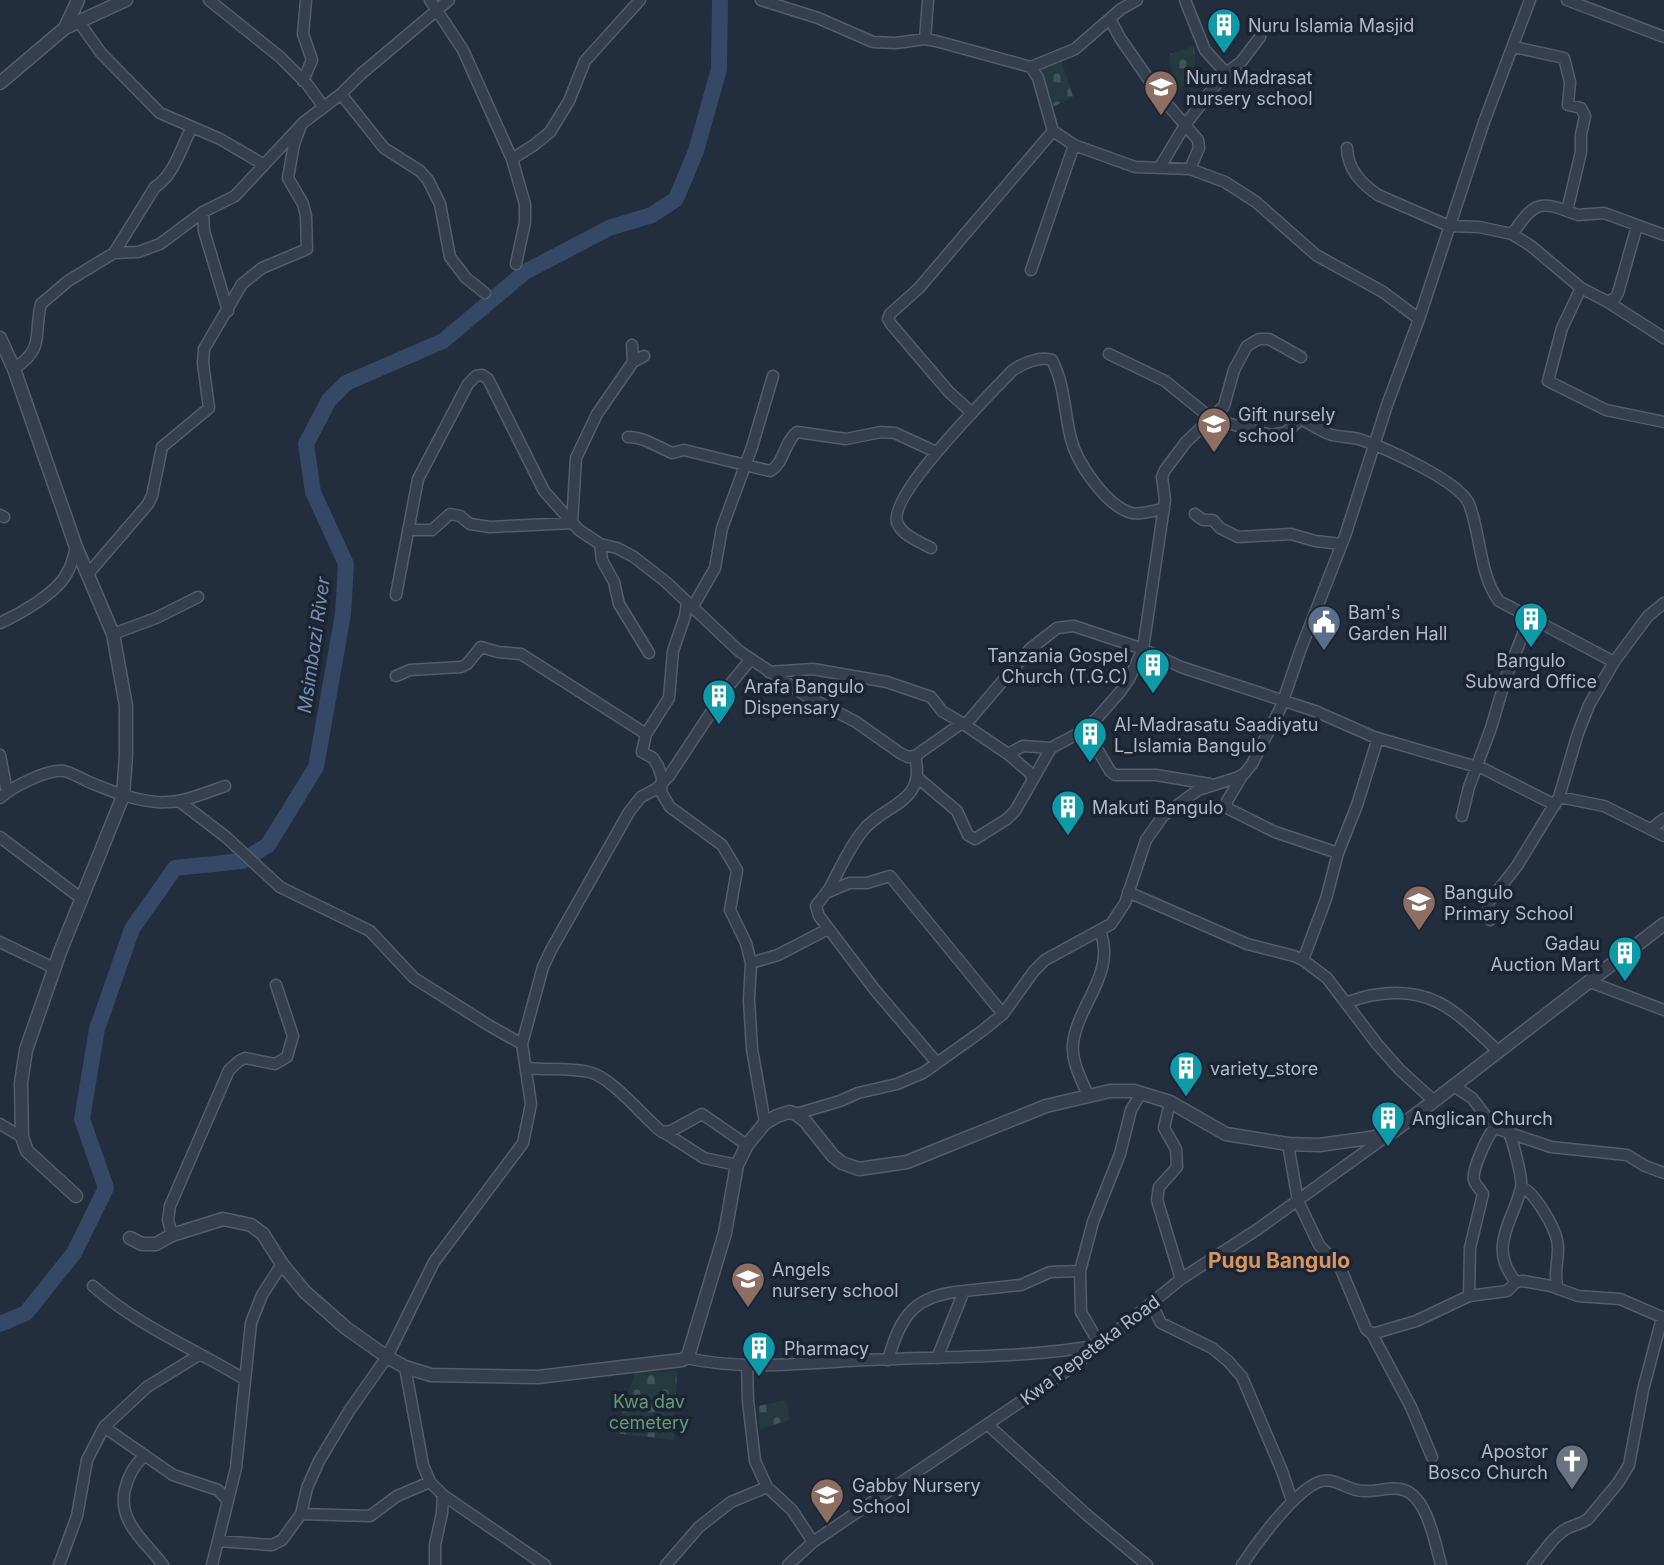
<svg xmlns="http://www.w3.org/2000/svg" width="1664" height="1565" font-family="Inter,sans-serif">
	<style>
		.cemetery { fill: url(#cemetery-stones) }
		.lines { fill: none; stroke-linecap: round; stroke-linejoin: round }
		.river { stroke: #354865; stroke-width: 16 }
		.minor-casing { stroke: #545d6b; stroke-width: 13 }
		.tertiary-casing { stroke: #545d6b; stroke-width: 15 }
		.minor { stroke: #363f4d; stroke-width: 10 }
		.tertiary { stroke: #363f4d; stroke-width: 12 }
		.labels { text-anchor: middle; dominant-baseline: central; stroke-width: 7; stroke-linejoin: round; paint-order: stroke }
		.poi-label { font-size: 18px; fill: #b2bac9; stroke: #1b2432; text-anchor: start }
		.street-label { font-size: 18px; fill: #b2bac9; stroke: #1b2432 }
		.park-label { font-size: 18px; fill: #689a75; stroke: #1b2432 }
		.water-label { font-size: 19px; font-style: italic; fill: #788fb2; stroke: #1b2432 }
		.quarter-label { font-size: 21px; font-weight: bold; fill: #d8955d; stroke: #1b2432 }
	</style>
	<defs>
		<pattern id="cemetery-stones" width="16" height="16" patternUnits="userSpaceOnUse" patternTransform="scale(1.75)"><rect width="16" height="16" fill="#243a3e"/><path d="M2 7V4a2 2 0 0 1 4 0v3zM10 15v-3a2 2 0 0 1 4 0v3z" fill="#415459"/></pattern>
	</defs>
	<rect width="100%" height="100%" fill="#222d3d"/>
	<path class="cemetery" d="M1194 46C1196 70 1197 75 1177 91L1166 85 1167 77 1172 70 1169 61 1170 54Z
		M1061 59 1073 97 1049 109 1037 70Z
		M677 1371 674 1440 615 1433 635 1372Z
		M786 1400 789 1420 760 1429 758 1406Z"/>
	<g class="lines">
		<path class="river" d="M0 1324 26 1313 74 1253 106 1188 82 1119 97 1029 132 929 175 868 242 861 268 845 316 767 343 614 346 564 313 492 306 444 329 400 346 383 443 341 525 272 609 228 652 215 676 199 696 151 719 69 720 0"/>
		<g class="minor-casing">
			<path id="minor" d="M209 0 280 57 307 84 323 106
				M430 0 463 50 512 159 525 204V222L516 264
				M761 0 818 18 873 42 896 43 925 39 936 41 1031 67 1075 49 1121 9 1137 0
				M1185 0 1205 50 1226 73
				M1567 0 1664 37
				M1110 19 1120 38 1161 97 1198 140 1199 148 1190 169
				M79 22 101 53 160 113 220 139 263 164
				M925 39 928 0
				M1031 67 1038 78 1053 131 1074 145 1135 167 1190 169 1225 182 1256 202 1316 255 1383 292 1419 319
				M303 81 312 60 303 34 306 0
				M341 94 384 148 420 171 428 180 440 204 450 257 466 278 485 293
				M1347 148C1348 170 1361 183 1378 195L1449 226 1479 227 1512 234 1531 246 1581 288 1608 302 1615 298 1618 293 1637 226
				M512 159 534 145 550 132 569 101 585 61 640 0
				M1160 167 1185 125 1214 87 1226 73 1241 62 1260 37
				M1567 211 1578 215 1604 213 1664 235
				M203 212 204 231 228 311
				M1512 234C1531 209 1535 198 1567 211L1581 152V135L1585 116 1581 108 1568 105 1570 82 1564 58 1514 47
				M114 253 155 187C174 176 182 145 192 127
				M1031 270 1074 145
				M1581 288 1562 328 1548 381 1606 410 1664 422
				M1608 302 1664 338
				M632 345 633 362
				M1109 354 1165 381 1212 419 1271 435 1286 432 1299 421 1303 420C1312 425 1322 432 1332 435 1341 437 1350 437 1359 439 1383 447 1460 481 1469 504 1481 534 1479 575 1499 601L1614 662 1589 705 1578 733 1559 797 1517 866 1488 903 1490 920
				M14 369C46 347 33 336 41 304L68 281 114 253 138 252 160 244 203 212 235 196 304 122 341 94 361 74 449 0
				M971 412 949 392 891 324 888 319 890 314 919 288 1053 131
				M628 437C644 437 658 447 672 453L684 450 770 471C784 464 784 442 797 432L846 439 881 432 895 433 936 452
				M1195 514 1203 520H1213L1220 528 1238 537 1291 534 1315 541 1341 544
				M0 515 4 517
				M572 523 576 458 597 414 633 362 644 356
				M408 530H432L450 514 460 516 470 524 490 527 572 523
				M600 544 602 560 614 582 619 604 649 653
				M931 548C920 542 901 535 897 522 889 494 991 393 1013 370 1023 363 1040 356 1052 360 1065 385 1064 412 1071 439 1077 463 1107 507 1132 513 1141 515 1154 510 1164 509
				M88 574 148 504 152 496 162 447 209 408 203 363 204 349 242 284 262 268 307 249 306 216 303 204 288 178 294 144 300 128
				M396 595 418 479 468 384 476 376 482 375 488 379 544 491 579 530 600 544 617 548 634 557 666 582 739 651 805 695 856 722 900 753 908 757 915 756 962 723 1008 754 1023 746 1051 748 1081 732 1099 752 1110 771 1115 775H1156L1210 784
				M687 603 685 616 673 651 669 698 646 734 642 752 653 758 658 766 662 778 661 792 670 807 722 845 737 870 730 910 746 943 751 963 749 1000 752 1049 765 1123
				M692 608 715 568 722 528 752 447 773 376
				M0 623C20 614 57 593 67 573 72 565 74 555 76 547
				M113 634 156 618 198 597
				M1614 662 1648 616 1664 603
				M769 672 813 669 887 682 931 697 942 711 962 723
				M396 676 410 670 461 667 467 664 481 647 498 652 521 654 646 734
				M966 724 1030 649 1057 628 1074 626 1143 649 1181 667 1315 711 1374 737 1484 769 1555 805
				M1081 732 1098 717 1120 692 1129 679 1143 649 1165 500 1162 477 1165 470 1186 442 1224 406 1234 370 1247 346 1259 339H1269L1301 357
				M1008 754 1030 773 1032 778
				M0 755 7 792
				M915 756C927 805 883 803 861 833 848 850 839 871 829 889 825 895 820 900 816 906L819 916 875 990 937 1063
				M1242 776 1227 801V808L1275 832 1338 853 1326 899 1303 960 1327 978 1377 1044 1400 1070 1434 1101
				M918 778 957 811 968 835 975 839 1007 819 1015 811 1051 748
				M1559 797 1604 806 1664 836
				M0 798C12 787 47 769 64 771 72 773 81 778 89 782 111 791 132 800 157 802 180 804 203 794 225 786
				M179 801 226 837 280 887 370 931 414 978 490 1026 522 1044
				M1462 816 1469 787 1491 728 1506 677 1529 619
				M1652 828 1664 819
				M0 837 82 899
				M1338 853 1357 805 1378 738
				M1128 892 1247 944 1294 956 1303 960
				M826 893 849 883H867L890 876 1003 1014
				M0 942 54 968
				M751 963 778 955 828 929
				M1590 982 1664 1010
				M1347 1002C1356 1000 1365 996 1374 995 1434 985 1457 1013 1498 1051
				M527 1068C547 1070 569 1068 589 1072 612 1077 643 1117 662 1132L671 1131 702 1114 747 1145
				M1454 1086 1472 1098 1495 1128
				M1088 1096C1082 1080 1071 1062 1073 1044 1077 1005 1117 973 1100 931
				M1170 1102 1164 1128 1176 1149 1177 1167 1159 1187 1157 1200 1181 1279
				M796 1114 840 1101 858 1093 897 1084 911 1078 923 1073 982 1031 1003 1014 1034 971 1045 960 1111 924 1125 903 1146 840 1163 816 1198 790 1236 778 1244 774 1252 764 1281 707 1300 651 1345 536 1387 405 1419 319 1484 122 1530 0
				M0 1124 22 1137
				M665 1133 704 1158 737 1165
				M1509 1133C1513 1142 1523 1179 1521 1188 1513 1222 1487 1247 1516 1282
				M1288 1144 1298 1201 1319 1245 1340 1267 1366 1329 1372 1334 1416 1321 1469 1296 1507 1291 1516 1282 1523 1281 1551 1286 1578 1296 1620 1299 1664 1318
				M1521 1187C1534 1191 1554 1226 1557 1240 1561 1257 1552 1272 1558 1289
				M172 1235 168 1220 170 1206 229 1070 239 1061 245 1058 275 1064 287 1057 293 1036 276 985
				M93 1286C138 1326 193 1348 244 1379
				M1469 1296 1470 1248 1483 1194C1481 1190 1475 1185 1474 1180 1471 1171 1488 1134 1495 1128L1551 1147 1627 1155 1645 1166 1664 1173
				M1152 1305 1161 1323 1212 1348 1228 1361 1242 1377 1282 1471 1292 1501
				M1372 1334 1411 1407 1432 1457
				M686 1358C745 1371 807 1363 867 1360 945 1356 1023 1359 1100 1345L1081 1312 1080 1271 1093 1222 1120 1154 1131 1110 1141 1093
				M937 1358 964 1291 1021 1285 1050 1272 1080 1271
				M888 1360C901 1314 915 1295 964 1291
				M747 1365 748 1401 755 1461 767 1487 792 1510 813 1542
				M405 1367 423 1465 430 1482 443 1495 545 1565
				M988 1425 1087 1515 1147 1565
				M104 1427 173 1475 218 1490 227 1500
				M144 1456C134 1465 128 1477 125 1489 117 1522 146 1542 163 1565
				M301 1514 307 1488 319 1461 349 1411 387 1357 434 1262 523 1143 531 1104 522 1044 543 967 551 950 629 812 641 797 656 789 669 776 727 688 751 659
				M218 1541 272 1545 282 1540 301 1514 370 1516 397 1496 430 1482
				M59 1565 77 1516 87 1460 104 1427 147 1387 199 1355
				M212 1565 236 1468 251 1323 262 1295 282 1264
				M435 1565V1545L442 1513 443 1495
				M666 1565 699 1527 731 1502 767 1487
				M788 1565 813 1542 1075 1365 1181 1279 1258 1229 1388 1135
				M1242 1565C1256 1544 1297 1487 1322 1481 1337 1478 1348 1491 1363 1491 1375 1492 1388 1487 1400 1489 1427 1493 1435 1543 1441 1565
				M1533 1565C1543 1554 1551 1539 1563 1531 1571 1525 1580 1525 1588 1519L1618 1483 1629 1465 1643 1390 1662 1318"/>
		</g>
		<g class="tertiary-casing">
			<path id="tertiary" d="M65 28 78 0
				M0 83 65 28 126 0
				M0 338 14 369 76 547 113 634 126 706V755L123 796 60 952 26 1050 21 1083 22 1137 27 1151 76 1196
				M130 1238 142 1244H156L172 1235 223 1219 251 1225 263 1234 282 1264 305 1292 346 1328 387 1357 405 1367 431 1375 538 1377 682 1360 686 1358 689 1353 725 1233 737 1165 747 1145 765 1123 777 1116 789 1112 796 1114 806 1122 833 1156 842 1163 859 1169 907 1162 1046 1106 1110 1091H1134L1170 1102 1226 1134 1288 1144 1319 1145 1370 1138 1391 1133 1434 1101 1664 924"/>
		</g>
		<use href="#minor" class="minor"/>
		<use href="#tertiary" class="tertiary"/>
	</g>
	<defs>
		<g id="building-pin" transform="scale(1.75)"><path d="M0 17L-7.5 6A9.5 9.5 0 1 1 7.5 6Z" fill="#0f9aa8" stroke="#1b2432"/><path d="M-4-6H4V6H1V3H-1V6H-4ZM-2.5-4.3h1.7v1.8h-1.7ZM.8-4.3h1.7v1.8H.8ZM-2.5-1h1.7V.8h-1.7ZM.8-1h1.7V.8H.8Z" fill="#fff"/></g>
		<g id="school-pin" transform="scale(1.75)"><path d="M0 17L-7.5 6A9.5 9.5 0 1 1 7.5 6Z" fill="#8d6e63" stroke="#1b2432"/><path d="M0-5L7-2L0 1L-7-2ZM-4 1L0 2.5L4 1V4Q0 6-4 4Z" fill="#fff"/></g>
		<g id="civic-pin" transform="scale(1.75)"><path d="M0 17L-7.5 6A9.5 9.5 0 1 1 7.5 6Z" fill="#5c6f8a" stroke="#1b2432"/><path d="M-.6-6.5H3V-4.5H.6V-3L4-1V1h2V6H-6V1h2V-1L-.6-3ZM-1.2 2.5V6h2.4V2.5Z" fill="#fff"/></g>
		<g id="church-pin" transform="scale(1.75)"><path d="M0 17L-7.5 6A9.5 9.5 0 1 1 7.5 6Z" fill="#6b7280" stroke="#1b2432"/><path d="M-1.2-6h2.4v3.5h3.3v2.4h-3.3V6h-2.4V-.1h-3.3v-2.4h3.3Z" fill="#fff"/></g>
	</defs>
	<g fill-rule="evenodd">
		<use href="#building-pin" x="1224" y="25"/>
		<use href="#school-pin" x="1161" y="87"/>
		<use href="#school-pin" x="1214" y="424"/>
		<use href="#building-pin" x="1531" y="619"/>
		<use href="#civic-pin" x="1324" y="622"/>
		<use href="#building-pin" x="1153" y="665"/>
		<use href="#building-pin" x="719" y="696"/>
		<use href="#building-pin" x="1090" y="734"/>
		<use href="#building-pin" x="1068" y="807"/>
		<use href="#school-pin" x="1419" y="902"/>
		<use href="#building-pin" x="1625" y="953"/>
		<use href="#building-pin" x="1186" y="1068"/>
		<use href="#building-pin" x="1388" y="1118"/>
		<use href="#school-pin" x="748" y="1279"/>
		<use href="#building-pin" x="759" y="1348"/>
		<use href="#church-pin" x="1572" y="1461"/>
		<use href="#school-pin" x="827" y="1495"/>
	</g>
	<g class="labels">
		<g class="poi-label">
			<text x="1248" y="25">Nuru Islamia Masjid</text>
			<text x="1186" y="77">Nuru Madrasat<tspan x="1186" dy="21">nursery school</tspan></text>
			<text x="1238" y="414">Gift nursely<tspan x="1238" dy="21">school</tspan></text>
			<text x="1348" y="612">Bam's<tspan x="1348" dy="21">Garden Hall</tspan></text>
			<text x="1128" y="655" text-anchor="end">Tanzania Gospel<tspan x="1128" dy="21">Church (T.G.C)</tspan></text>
			<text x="1531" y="660" text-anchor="middle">Bangulo<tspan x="1531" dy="21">Subward Office</tspan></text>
			<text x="744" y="686">Arafa Bangulo<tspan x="744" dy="21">Dispensary</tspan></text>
			<text x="1114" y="724">Al-Madrasatu Saadiyatu<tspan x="1114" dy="21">L_Islamia Bangulo</tspan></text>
			<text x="1092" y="807">Makuti Bangulo</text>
			<text x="1444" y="892">Bangulo<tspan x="1444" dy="21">Primary School</tspan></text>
			<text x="1600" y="943" text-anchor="end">Gadau<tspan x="1600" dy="21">Auction Mart</tspan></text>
			<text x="1210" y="1068">variety_store</text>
			<text x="1412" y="1118">Anglican Church</text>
			<text x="772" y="1269">Angels<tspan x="772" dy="21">nursery school</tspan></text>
			<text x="784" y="1348">Pharmacy</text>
			<text x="1548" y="1451" text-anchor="end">Apostor<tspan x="1548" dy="21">Bosco Church</tspan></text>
			<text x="852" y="1485">Gabby Nursery<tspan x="852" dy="21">School</tspan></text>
		</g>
		<g class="street-label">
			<text transform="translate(1090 1350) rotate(-37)">Kwa Pepeteka Road</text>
		</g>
		<g class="park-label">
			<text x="649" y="1401">Kwa dav<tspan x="649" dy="21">cemetery</tspan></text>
		</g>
		<g class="water-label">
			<text transform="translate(314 645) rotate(-82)">Msimbazi River</text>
		</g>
		<g class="quarter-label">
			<text x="1279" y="1260">Pugu Bangulo</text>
		</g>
	</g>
</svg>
